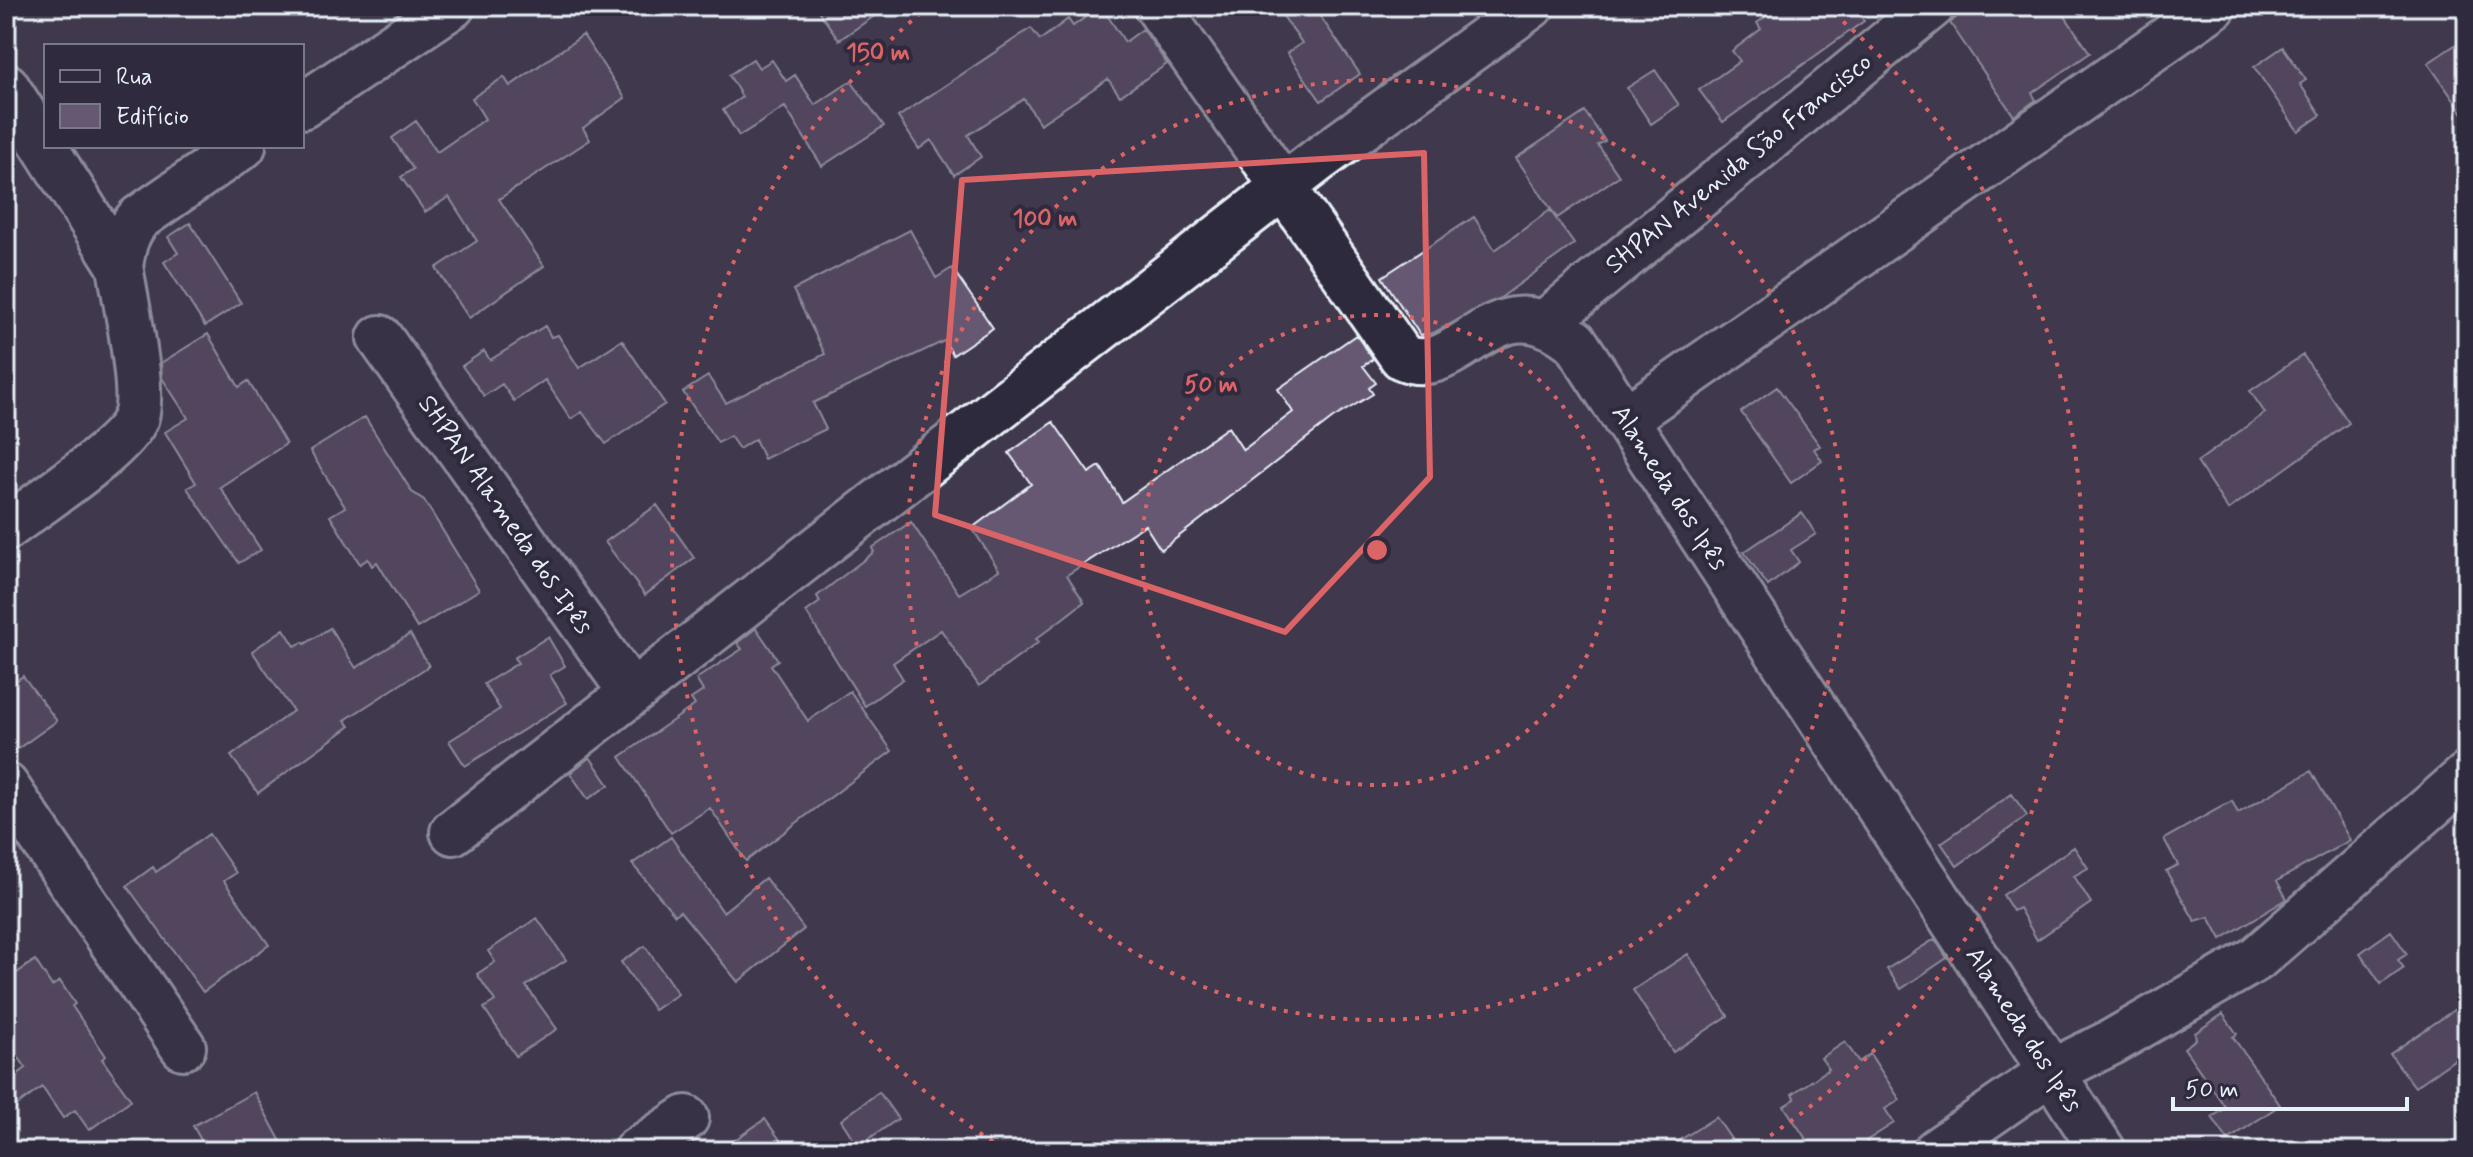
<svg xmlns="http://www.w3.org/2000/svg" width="2473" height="1157" font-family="Mynerve,sans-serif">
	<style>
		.building { fill: #665873; stroke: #e8f1f8; stroke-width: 2 }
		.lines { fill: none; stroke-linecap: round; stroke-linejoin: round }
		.minor-casing { stroke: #e8f1f8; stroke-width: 50 }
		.minor { stroke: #2f2a3d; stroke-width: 44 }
		.marked { fill: none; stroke: #db6466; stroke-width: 6; stroke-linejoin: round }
		.ring { fill: none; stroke: #db6466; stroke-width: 4; stroke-dasharray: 4 8 }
		.labels { text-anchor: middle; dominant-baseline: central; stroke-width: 8; stroke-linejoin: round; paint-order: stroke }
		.street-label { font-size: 26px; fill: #e8f1f8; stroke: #2f2a3d }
		.centre { fill: #db6466; stroke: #2f2a3d; stroke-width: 4 }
		.ring-label { font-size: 24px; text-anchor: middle; font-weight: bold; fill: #db6466; stroke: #2f2a3d; stroke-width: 8; stroke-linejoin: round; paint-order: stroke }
	</style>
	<rect width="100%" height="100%" fill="#40384d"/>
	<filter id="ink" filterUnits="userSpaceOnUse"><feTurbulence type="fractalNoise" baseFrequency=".0125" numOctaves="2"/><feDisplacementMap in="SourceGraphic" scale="16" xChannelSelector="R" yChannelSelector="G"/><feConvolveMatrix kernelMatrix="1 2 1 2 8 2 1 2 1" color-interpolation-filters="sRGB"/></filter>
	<g filter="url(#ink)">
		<path class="building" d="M815 6H889L839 40Z
			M1101 6 1125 42 1143 29 1167 64 1120 96 1108 79 1040 124 1024 99 968 135 981 157 954 175 931 140 919 149 898 117 1031 28 1040 40 1068 19 1073 26Z
			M1276 6H1313L1360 74 1321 101 1287 53 1302 43Z
			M1780 6H1853L1864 21 1723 122 1699 90 1740 61 1732 51 1761 29 1757 23Z
			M1969 6H2058L2090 53 2032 93 2036 100 2014 116 1950 23Z
			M583 35 625 98 583 128 590 140 499 199 544 266 469 318 436 268 477 241 449 197 425 212 401 177 413 169 392 138 416 121 437 152 485 119 472 98 504 77 510 86Z
			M2467 37V119L2428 63Z
			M2283 47 2306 80 2300 84 2321 115 2298 131 2254 67Z
			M753 59 759 68 772 60 786 81 795 75 815 105 851 81 884 126 822 166 785 107 739 136 723 110 742 97 729 75Z
			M1655 70 1679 105 1651 124 1627 88Z
			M1585 112 1605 141 1598 145 1619 176 1557 218 1516 158Z
			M1550 210 1574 244 1499 299 1433 333 1420 335 1382 277 1474 217 1495 250Z
			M190 223 241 303 205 326 164 262 178 253 168 237Z
			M910 230 936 278 952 268 993 328 953 355 944 341 813 403 826 429 764 459 755 439 739 449 730 436 718 443 683 392 708 376 726 403 825 354 793 290Z
			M545 326 551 337 558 335 579 368 622 340 665 404 606 444 582 412 571 419 545 380 514 401 502 384 484 396 462 366 484 351 490 360Z
			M208 334 239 387 248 381 286 444 220 487 261 550 239 563 187 488 196 483 165 432 188 418 162 378 161 363Z
			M1356 335 1373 359 1363 366 1376 383 1369 388 1373 394 1333 418 1161 550 1145 525 1067 575 1084 602 1036 639 1039 642 979 686 941 630 893 663 903 679 865 706 806 612 820 602 817 596 874 552 872 548 911 522 959 594 999 570 972 528 1031 484 1009 453 1053 422 1089 473 1100 466 1122 502 1228 427 1243 450 1293 412 1278 389Z
			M2303 355 2349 423 2228 510 2197 462 2265 413 2250 391Z
			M1777 387 1820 446 1814 449 1822 461 1791 483 1741 412Z
			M365 417 412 492 424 500 432 513 479 590 417 628 377 562 372 566 368 559 360 564 330 516 345 507 310 451Z
			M657 505 694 558 645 595 605 542Z
			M1802 513 1816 534 1791 550 1799 562 1768 586 1744 552Z
			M330 628 356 668 410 634 429 666 345 720 350 726 258 793 231 756 293 711 252 651 284 629 295 646 303 642 305 644Z
			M756 628 778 660 771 665 808 721 850 691 892 751 746 861 710 808 671 833 620 757 695 705 691 699 703 691 696 679 742 649 737 643Z
			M548 637 565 666 550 675 567 703 465 766 449 741 500 709 484 684 518 663 514 658Z
			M23 676 57 721 6 757V688Z
			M590 757 609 785 588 799 570 773Z
			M2311 771 2350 840 2277 881 2287 899 2221 939 2209 917 2195 921 2166 871 2178 865 2164 839 2232 801 2238 813Z
			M2012 794 2027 816 1957 866 1941 843Z
			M209 834 236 873 224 881 269 945 203 992 127 886 153 867 156 872Z
			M671 837 723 912 765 878 804 929 738 982 680 911 675 915 632 864Z
			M2074 847 2088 868 2074 876 2091 903 2037 940 2019 908 2013 911 2003 895Z
			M537 918 566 960 526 986 557 1029 516 1056 484 1008 495 1001 477 974 495 962 488 951Z
			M2391 931 2407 954 2398 960 2404 968 2381 984 2360 953Z
			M1935 939 1947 958 1901 989 1887 969Z
			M645 946 678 994 654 1010 621 962Z
			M1688 954 1728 1016 1673 1052 1633 990Z
			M35 960 52 986 60 981 75 1004 72 1006 106 1056 102 1059 131 1100 89 1130 75 1110 63 1118 42 1087 6 1114V1083L26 1068 6 1039V981Z
			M2467 1001V1051L2415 1087 2390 1054Z
			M2223 1014 2237 1034 2233 1037 2280 1105 2228 1140 2212 1117 2226 1108 2184 1048 2196 1039 2195 1033Z
			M1845 1042 1859 1062 1870 1054 1900 1100 1885 1109 1894 1123 1866 1141 1874 1151H1814L1784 1106 1795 1099 1792 1094 1829 1069 1821 1058Z
			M254 1092 286 1151H207L193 1126Z
			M879 1092 898 1119 858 1146 841 1120Z
			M1716 1117 1731 1139 1724 1143 1729 1151H1663Z
			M765 1119 788 1151H719Z"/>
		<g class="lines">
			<g class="minor-casing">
				<path id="minor" d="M1157 6 1402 357C1462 384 1492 274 1575 342L2103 1151
					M6 86 120 266
					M302 106 452 6
					M1546 322 1932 6
					M380 338 631 692
					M1625 419 2214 6
					M6 528C35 506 126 447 136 417 145 388 125 300 120 266 123 247 126 232 139 218L243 146
					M6 786 183 1047
					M453 832 1318 160 1531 6
					M636 1151 686 1118
					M1936 1151 2049 1073 2112 1042 2256 959 2467 775"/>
			</g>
			<use href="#minor" class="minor"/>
		</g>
	</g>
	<path d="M0 0H2473V1157H0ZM1424 153 1430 477 1285 632 935 515 962 180Z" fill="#40384d" fill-opacity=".55" fill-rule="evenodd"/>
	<path class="marked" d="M1424 153 1430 477 1285 632 935 515 962 180Z"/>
	<g class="ring">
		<circle cx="1377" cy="550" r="235"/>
		<circle cx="1377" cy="550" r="470"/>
		<path d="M1003 1148A705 705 0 0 1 929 6M1825 6A705 705 0 0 1 1751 1148"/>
	</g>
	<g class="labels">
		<g class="street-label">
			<text transform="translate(1739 164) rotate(-39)">SHPAN Avenida São Francisco</text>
			<text transform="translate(1669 488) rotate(57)">Alameda dos Ipês</text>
			<text transform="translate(505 515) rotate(55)">SHPAN Alameda dos Ipês</text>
			<text transform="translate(2023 1030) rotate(57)">Alameda dos Ipês</text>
		</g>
	</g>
	<circle cx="1377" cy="550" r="12" class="centre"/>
	<g class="ring-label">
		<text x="878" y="60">150 m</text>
		<text x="1045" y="226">100 m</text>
		<text x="1211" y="392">50 m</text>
	</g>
	<rect width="2473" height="1157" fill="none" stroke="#2f2a3d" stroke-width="32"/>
	<rect x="16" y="16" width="2441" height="1125" fill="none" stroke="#e8f1f8" stroke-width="3" filter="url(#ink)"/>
	<rect x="44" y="44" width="260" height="104" fill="#2f2a3d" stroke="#797a88" stroke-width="2"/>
	<rect x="60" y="70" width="40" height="12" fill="#2f2a3d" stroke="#797a88" stroke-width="2"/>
	<text x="116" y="84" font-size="24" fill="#e8f1f8">Rua</text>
	<rect x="60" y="104" width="40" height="24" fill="#665873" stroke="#797a88" stroke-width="2"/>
	<text x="116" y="124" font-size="24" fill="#e8f1f8">Edifício</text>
	<path d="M2173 1097v12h234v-12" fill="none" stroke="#e8f1f8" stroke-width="4"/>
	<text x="2185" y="1097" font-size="24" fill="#e8f1f8" stroke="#2f2a3d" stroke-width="6" paint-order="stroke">50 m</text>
</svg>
